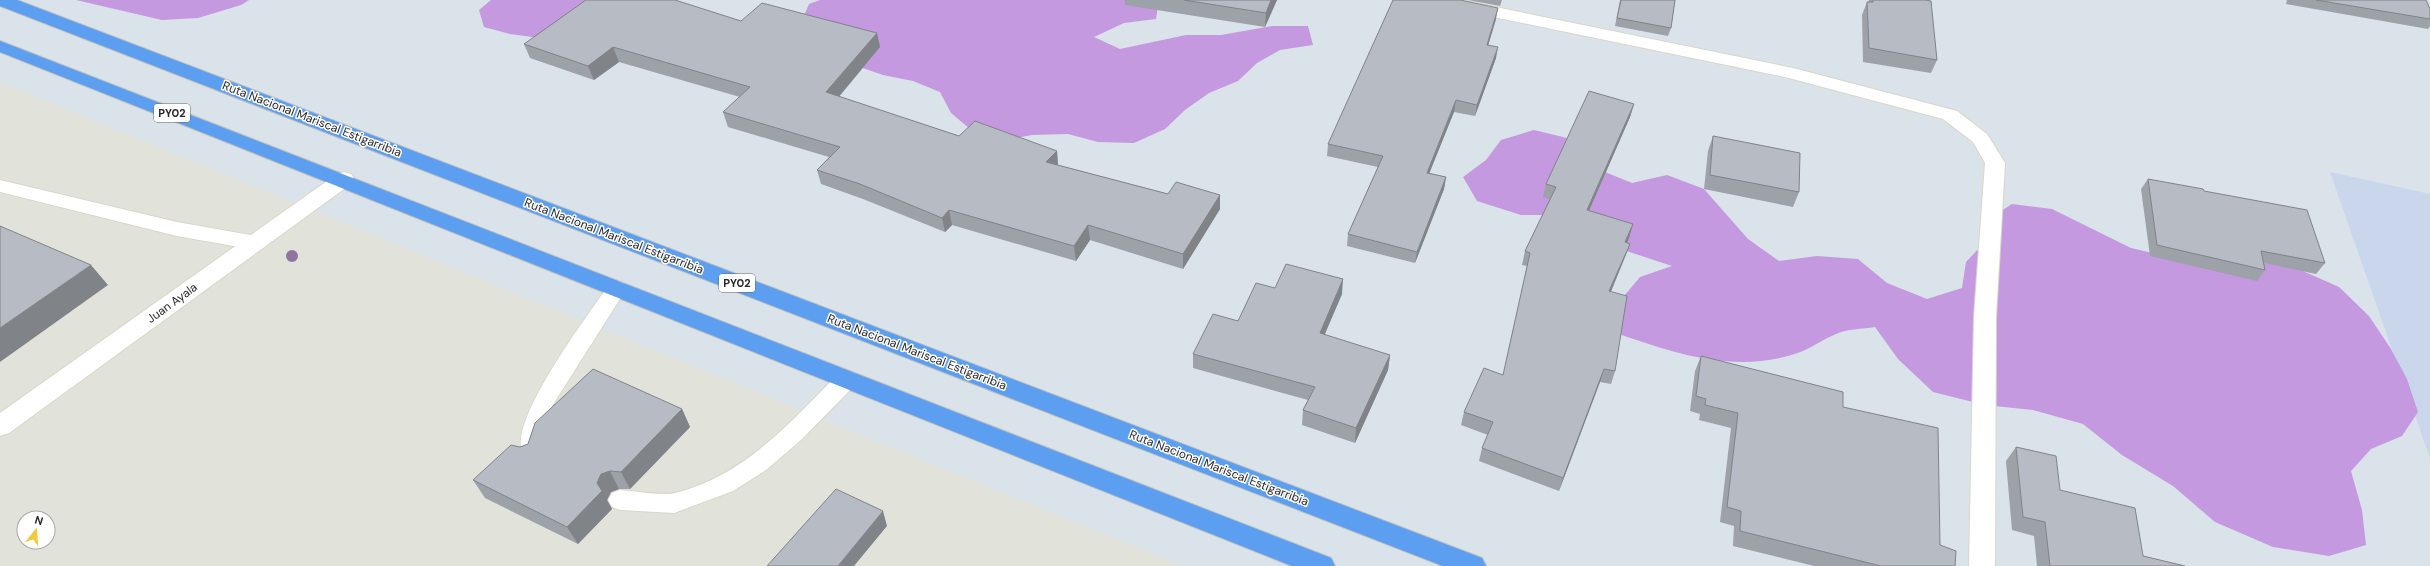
<svg xmlns="http://www.w3.org/2000/svg" width="2430" height="566" font-family="'DM Sans',sans-serif">
	<style>
		.industrial { fill: #e1e3db; fill-rule: evenodd }
		.education { fill: #cad6eb }
		.green { fill: #c499df }
		.lines { fill: none; stroke-linecap: round; stroke-linejoin: round }
		.service-casing { stroke: #dad6c9; stroke-width: 2 }
		.minor-casing { stroke: #dad6c9; stroke-width: 2 }
		.trunk-casing { stroke: #bebebe; stroke-width: 2 }
		.service { fill: #fff; fill-rule: evenodd }
		.minor { fill: #fff; fill-rule: evenodd }
		.trunk { fill: #5c9ef0; fill-rule: evenodd }
		.tree { fill: #8e759f }
		.wall { fill: #9da1a8 }
		.shaded-wall { fill: #808388 }
		.building { fill: #b7bbc3; stroke: #808388 }
		.labels { text-anchor: middle; dominant-baseline: central; stroke-width: 3; stroke-linejoin: round; paint-order: stroke }
		.shield { fill: #fff; stroke: #686868; stroke-width: 1 }
		.shield-label { font-size: 11px; font-weight: bold; fill: #282828 }
		.street-label { font-size: 12px; fill: #282828; stroke: #fff }
	</style>
	<rect width="100%" height="100%" fill="#dae2ea"/>
	<path class="industrial" d="M0 82 1077 523 1184 566H0ZM24 518H48V542H24Z"/>
	<path class="education" d="M2330 172 2430 194V458Z"/>
	<path class="green" d="M76 0H249L241 5 198 18 162 20Z
		M491 0H670L540 38 510 34 484 27 479 10Z
		M820 0H1159L1156 19 1124 23 1094 37 1120 49 1186 35H1221L1272 26H1308L1313 45 1280 50 1257 63 1238 81 1209 93 1185 110 1165 129 1134 143 1098 142 1068 134 1032 135 996 142 970 129 951 113 940 92 913 81 883 75 854 65 801 23 809 4Z
		M1534 130 1567 138 1600 170 1632 183 1667 175 1704 189 1748 239 1779 261 1817 256 1858 259 1887 283 1927 299 1962 288 1966 262 1984 243 1989 219 2012 204 2052 209 2131 248 2174 258 2211 254 2296 268 2339 287 2369 316 2391 349 2407 379 2418 412 2402 436 2371 449 2351 471 2362 510 2366 545 2329 556 2273 547 2215 522 2173 486 2122 455 2083 424 2033 410 1985 405 1933 392 1898 359 1875 327C1862 329 1847 329 1836 334 1824 339 1814 346 1803 351 1740 375 1679 355 1619 334V302L1640 277 1672 266 1587 238 1562 215H1521L1477 201 1463 177 1486 160 1501 140Z"/>
	<g class="lines">
		<g class="service-casing">
			<path id="service" d="M0 180 177 222 256 236 263 238 266 243 263 248 256 250 177 236 0 192Z
				M617 281 624 283 627 288 552 406 539 454 531 457 523 454C506 422 590 313 610 283Z
				M847 371 855 373 858 379 855 385 801 440 766 470 733 491 674 513 620 510 612 507 608 500 612 493 620 490C635 491 661 496 675 493 743 477 792 421 839 373Z"/>
		</g>
		<g class="minor-casing">
			<path id="minor" d="M1426 0H1461L1793 68 1957 111 1987 134 2005 163 1996 317 1995 566H1969L1974 317 1985 163 1973 142 1943 119 1785 77 1435 5 1429 4Z
				M344 172 351 174 354 179 351 184 9 433 0 436V413L337 174Z"/>
		</g>
		<g class="trunk-casing">
			<path id="trunk" d="M0 0H17L1482 558 1486 566H1443L0 6Z
				M0 41 1331 558 1335 566H1292L0 52Z"/>
		</g>
		<use href="#service" class="service"/>
		<use href="#minor" class="minor"/>
		<use href="#trunk" class="trunk"/>
	</g>
	<circle class="tree" cx="292" cy="256" r="6"/>
	<path class="wall" d="M1125 0H1277L1265 27 1125 5Z
		M1468 0H1502L1500 6Z
		M1620 0H1675L1671 28 1668 36 1615 26Z
		M1869 0H1925L1937 60 1931 73 1863 62 1862 15 1867 2H1868Z
		M2287 0H2426L2430 9V26L2428 29 2286 4Z
		M1496 19 1488 45 1496 58 1475 116 1454 112 1429 173 1446 177 1444 189 1415 263 1347 246 1348 234 1378 167 1327 156 1328 144Z
		M741 21 877 33 880 47 839 97 959 136 1057 151 1058 165 1168 194 1220 195V209L1183 269 1090 240 1076 261 952 225 945 232 863 199 821 184 817 170 829 157 728 127 723 112 740 97 619 62 594 80 530 58 524 44Z
		M1634 104 1630 117 1589 211 1633 224 1627 243 1630 244 1625 257 1611 292 1615 371 1611 384 1600 382 1559 491 1479 461 1482 448 1488 435 1461 425 1464 412 1503 375 1527 266 1522 265 1525 251 1550 199 1543 197 1546 184Z
		M1713 136 1799 192 1793 207 1704 189 1708 151Z
		M2148 179 2325 263 2316 274 2264 263 2265 270 2257 281 2150 256 2141 189Z
		M1275 288 1342 294 1324 335 1390 355 1388 370 1355 443 1302 425 1303 410 1308 400 1193 368V354L1238 321Z
		M1701 356 1843 407 1940 545 1955 566H1814L1733 546 1734 526 1720 522 1731 428 1699 420 1700 414 1690 411 1695 371Z
		M682 409 690 427 630 489H619L611 492 607 500 612 509 578 544 485 498 473 480 520 447Z
		M2016 447 2060 490 2143 556 2185 566H2037L2034 536 2012 530 2006 461Z"/>
	<path class="shaded-wall" d="M1271 0H1277L1265 27 1266 13Z
		M1498 8 1496 19 1485 56 1487 45Z
		M877 33 880 47 830 107 826 92Z
		M613 47 619 62 594 80 588 66Z
		M1498 47 1496 58 1475 116 1477 105Z
		M1456 100 1454 112 1425 184 1427 173Z
		M1634 104 1630 117 1583 224 1587 210Z
		M1057 151 1058 166 1046 162Z
		M1446 177 1444 189 1415 263 1417 252Z
		M1220 195V209L1183 269V254Z
		M949 210 952 225 945 232 942 218Z
		M1633 224 1629 238 1621 256 1625 242Z
		M1088 225 1090 240 1076 261 1074 246Z
		M1630 244 1625 257 1605 305 1609 291Z
		M91 265 108 285 0 362V328Z
		M1343 279 1342 294 1319 348 1320 333Z
		M1390 355 1388 370 1355 443 1356 428Z
		M1604 369 1600 382 1559 491 1563 478Z
		M682 409 690 427 630 489 621 472Z
		M610 471 619 489 611 492 607 500 612 509 578 544 567 527 597 483 601 474Z
		M883 511 887 526 854 566H838Z"/>
	<path class="building" d="M586 0H675L741 21 762 3 877 33 826 92 959 136 975 121 1057 151 1046 162 1168 194 1176 182 1220 195 1183 254 1088 225 1074 246 949 210 942 218 860 184 817 170 840 147 723 112 750 87 613 47 588 66 524 44Z
		M1184 0H1271L1266 13Z
		M1393 0H1460L1498 8 1487 45 1498 47 1477 105 1456 100 1427 173 1446 177 1417 252 1348 234 1383 156 1328 144Z
		M1621 0H1675L1671 28 1617 18Z
		M1873 0H1925L1931 1 1937 60 1869 48 1867 2H1873Z
		M2316 0H2426L2430 9V19Z
		M1589 91 1634 104 1587 210 1633 224 1625 242 1630 244 1609 291 1627 296 1615 371 1604 369 1563 478 1482 448 1493 422 1464 412 1484 368 1503 375 1530 253 1525 251 1556 187 1546 184Z
		M1713 136 1800 153 1799 192 1710 175Z
		M2148 179 2203 189 2204 191 2307 210 2325 263 2261 251 2265 270 2157 245Z
		M0 226 91 265 0 328Z
		M1286 264 1343 279 1320 333 1390 355 1356 428 1303 410 1315 387 1193 354 1213 314 1238 321 1256 283 1275 288Z
		M1701 356 1843 392V407L1938 428 1940 545 1956 551 1955 566H1881L1740 531 1741 511 1727 507 1738 413 1705 405 1706 399 1696 396Z
		M593 369 682 409 621 472 610 471 601 474 597 483 602 491 567 527 473 480 511 445 520 447 528 444 535 423Z
		M2016 447 2056 456 2060 490 2135 508 2143 556 2185 566H2050L2045 522 2023 517Z
		M836 489 883 511 838 566H767Z"/>
	<g class="labels">
		<g class="shield">
			<rect x="154" y="104" width="36" height="18" rx="3"/>
			<rect x="719" y="274" width="36" height="18" rx="3"/>
		</g>
		<g class="shield-label">
			<text x="172" y="113">PY02</text>
			<text x="737" y="283">PY02</text>
		</g>
		<g class="street-label">
			<text transform="translate(312 119) rotate(21)">Ruta Nacional Mariscal Estigarribia</text>
			<text transform="translate(614 236) rotate(21)">Ruta Nacional Mariscal Estigarribia</text>
			<text transform="translate(172 303) rotate(-36)">Juan Ayala</text>
			<text transform="translate(917 352) rotate(21)">Ruta Nacional Mariscal Estigarribia</text>
			<text transform="translate(1219 468) rotate(21)">Ruta Nacional Mariscal Estigarribia</text>
		</g>
	</g>
	<g transform="translate(36 530) rotate(17)"><circle r="19" fill="#ffffff" stroke="#a9a9a9"/>
	<path d="M0-3L7 15L0 10L-7 15Z" fill="#f2ca40"/>
	<text y="-6" font-size="11" font-weight="bold" text-anchor="middle" fill="#282828">N</text>
	</g>
</svg>
